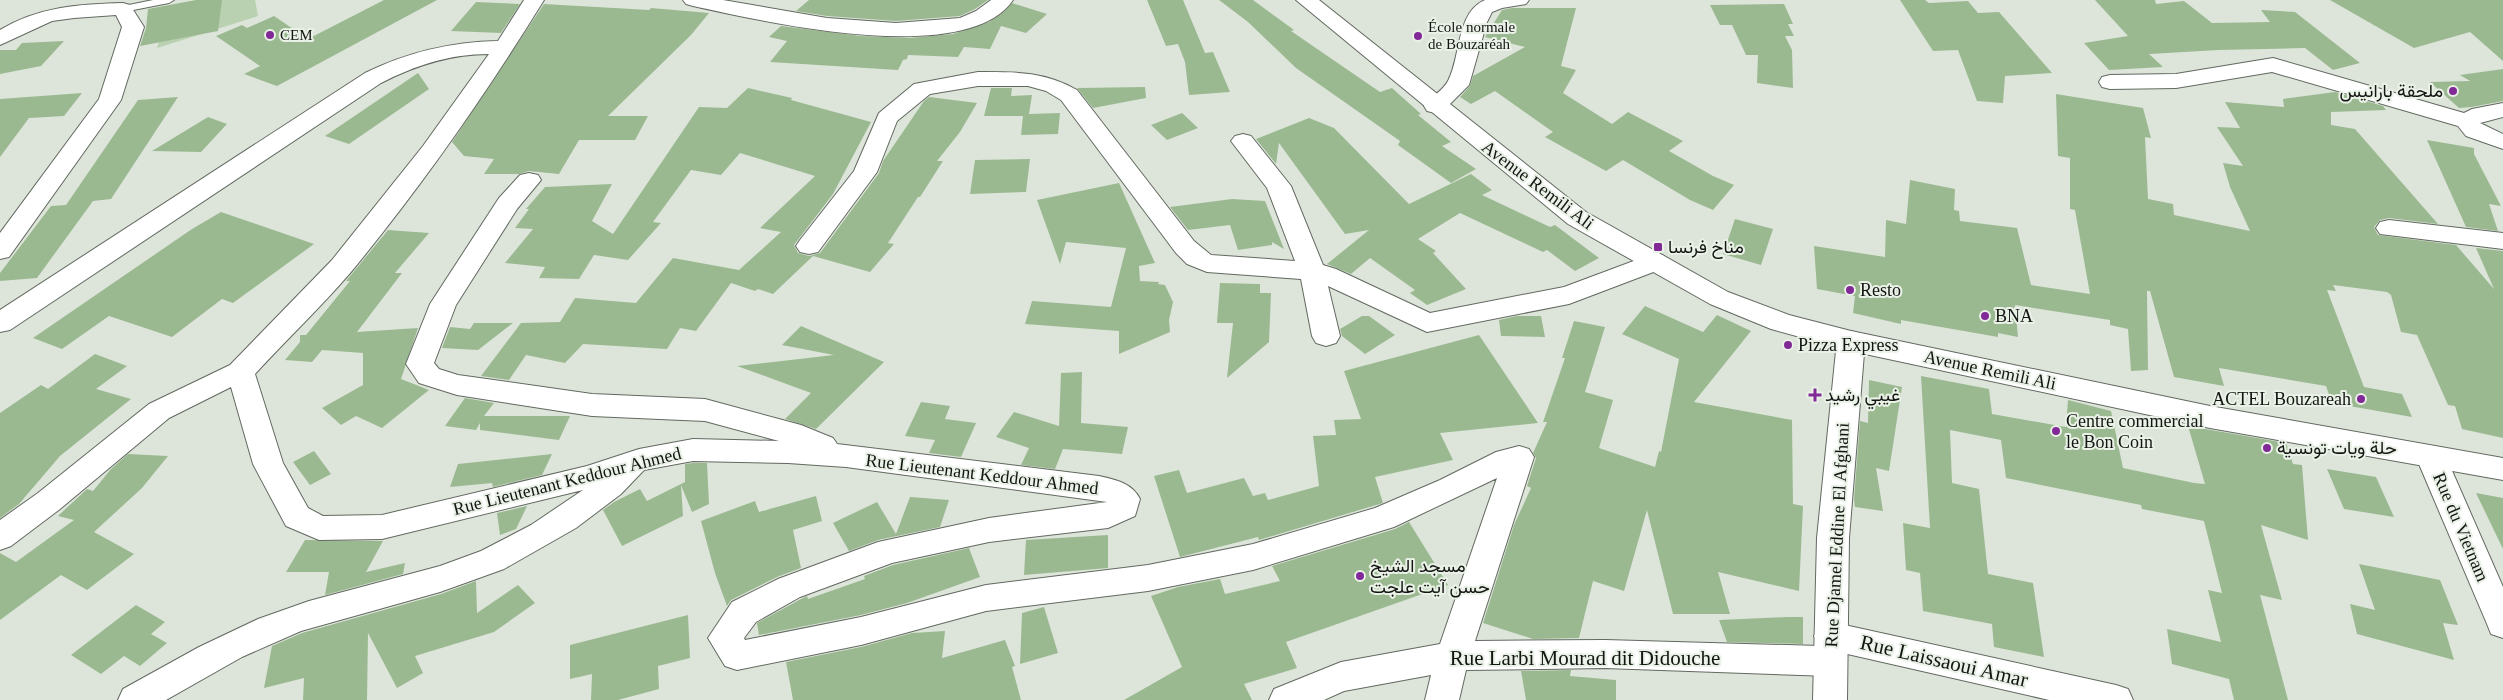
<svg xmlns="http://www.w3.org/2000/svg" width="2503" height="700" font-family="'Times New Roman',Vazirmatn,serif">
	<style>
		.green { fill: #b9d0b1 }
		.building { fill: #9bb991 }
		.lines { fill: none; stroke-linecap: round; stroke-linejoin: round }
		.lane-casing { stroke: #626960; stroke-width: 2 }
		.street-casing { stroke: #626960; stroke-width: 2 }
		.secondary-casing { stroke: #626960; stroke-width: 2 }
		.primary-casing { stroke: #626960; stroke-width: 2 }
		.lane { fill: #fff; fill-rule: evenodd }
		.street { fill: #fff; fill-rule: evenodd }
		.secondary { fill: #fff; fill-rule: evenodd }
		.primary { fill: #fff; fill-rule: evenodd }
		.poi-dot { fill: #802997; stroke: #eaf2e7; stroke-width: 2 }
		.labels { text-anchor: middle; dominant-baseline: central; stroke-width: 4; stroke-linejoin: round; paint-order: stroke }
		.far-poi-label { font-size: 15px; fill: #131512; stroke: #eaf2e7; text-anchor: start }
		.poi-label { font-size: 18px; fill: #131512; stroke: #eaf2e7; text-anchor: start }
		.street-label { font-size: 18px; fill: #131512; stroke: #eaf2e7 }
		.near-street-label { font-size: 21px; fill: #131512; stroke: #eaf2e7 }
	</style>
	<rect width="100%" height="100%" fill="#dde5da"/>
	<path class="green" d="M210 0H255L258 16 157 48 170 9Z"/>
	<path class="building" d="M196 0H222L218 31 140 46 146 28 148 9Z
		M384 0H437L277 86 244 74 260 66 216 36 242 25 247 28 274 16 308 39Z
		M809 0H988L975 9 960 16 896 21 827 16 796 11Z
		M1147 0H1183L1205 53 1213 52 1230 92 1189 95 1185 62 1178 44 1166 46Z
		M1219 0H1253L1294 30 1291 31 1380 92 1392 88 1421 114 1418 115 1451 142 1442 146 1476 169 1451 183 1398 145 1400 141 1296 68 1248 22Z
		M1900 0H1925L1929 3 1968 1 1978 13 1999 12 2052 73 2005 76 2003 103 1977 101 1958 50 1933 51Z
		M2095 0H2155L2156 4 2184 1 2212 23 2270 22 2261 10 2295 12 2360 63 2333 70 2305 48 2219 50 2149 54 2163 67 2109 70 2084 43 2128 36Z
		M2330 0H2503V61L2470 32 2414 48Z
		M476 2 520 4 501 33 451 31Z
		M1012 3 1047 14 1026 33 1001 26 990 49 964 47 958 57 908 55 907 59 903 60 898 70 770 62 787 41 769 37 781 26 861 36 909 38 953 34 989 22Z
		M544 4 649 10 651 8 709 13 691 35 608 116H648L635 140H579L559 174 529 171 519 174H484L494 159 464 156 452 142Z
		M1784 4 1793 24H1788L1794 36H1785L1792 50 1793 88 1757 83 1758 55H1746L1732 25H1720L1710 5Z
		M1512 8H1576L1561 66 1576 70 1563 93 1612 124 1628 112 1683 141 1669 151 1713 176 1734 185 1713 210 1690 200 1623 160 1606 171 1545 137 1553 132 1495 91 1471 104 1460 97 1470 86 1473 76 1525 47 1485 37 1502 10Z
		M64 41 41 66 0 74V50H16L22 43Z
		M2503 69V101L2472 107 2459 108 2430 82 2470 81 2460 75Z
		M418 73 429 89 349 144 325 136Z
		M1145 87 1146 98 1093 108 1077 88Z
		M748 88 792 98 791 100 871 122 833 194 794 245 798 253 809 256 820 253 879 173 883 161 924 101 929 97 977 103 960 132 937 161H943L920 197H918L888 243 894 244 870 272 813 256 773 294 758 289 755 291 731 283 696 331 680 328 667 349 583 344 565 363 526 355 509 380 481 376 521 323 560 322 575 298 636 303 673 258 739 270 781 232 760 228 815 176 740 153 721 175 691 170 653 222 661 223 628 260 594 255 579 279 539 278 545 267 505 263 533 229 515 228 529 209H526L545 187 612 184 592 221 613 234 699 107 727 108Z
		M991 88H1012L1011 96 1032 95 1029 114 1060 113 1058 134 1021 135 1023 116H984Z
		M2335 92 2383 106 2386 110 2331 112V125L2355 129 2438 224 2389 218 2380 220 2374 227 2378 235 2456 245 2494 289 2476 248 2503 251V438L2462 429 2455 406 2448 405 2417 335 2401 332 2391 295 2387 292 2333 285 2336 291 2327 290 2364 387 2402 394 2412 417 2332 403 2326 386 2219 368 2224 386 2174 377 2150 291H2147L2148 370 2131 371 2128 329 2110 325V320L2015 305 2018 337 1998 333V337L1901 320V324L1853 313 1855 296 1817 289 1814 246 1885 257 1886 220 1906 224 1910 180 1955 189 1954 210 1959 211 1960 221 2017 228 2031 285 2090 294 2075 210 2070 209V158L2058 156 2056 94 2143 108 2151 138 2145 137 2148 199 2173 204 2174 215 2250 231 2230 187 2223 163 2243 166 2217 127 2240 128 2225 102 2284 107 2283 99Z
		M82 93 64 116 29 118 0 157V99Z
		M178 97 111 199 93 201 37 278 0 281V273L51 206 66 205 138 100Z
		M1182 113 1198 128 1167 140 1151 125Z
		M208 117 227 124 201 152 152 151Z
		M1309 118 1334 128 1409 204 1471 174 1492 190 1482 195 1550 227 1555 225 1599 258 1575 271 1547 250 1543 252 1460 213 1418 239 1436 251 1433 253 1466 289 1427 305 1410 293 1415 290 1370 258 1351 274 1327 264 1369 230 1345 234 1279 143 1276 164 1256 139Z
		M2427 140 2474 148V154L2501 206 2489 204 2498 231 2466 227Z
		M1030 159 1026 192 970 194 975 160Z
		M1119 183 1155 263 1139 266 1140 281 1159 282 1158 284 1165 285 1173 302 1169 320 1170 332 1119 354V331L1025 324 1032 301 1111 307 1126 248 1066 242 1060 264 1037 200Z
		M1232 199 1265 201 1284 249 1272 242V245L1238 250 1230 225 1188 230 1170 207Z
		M221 212 314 244 233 303 222 299 172 337 109 316 62 349 33 338 192 229Z
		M1735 219 1773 229 1761 265 1723 254Z
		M388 230 429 233 395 273H402L357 332 418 328 401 379 429 390 382 428 356 416 341 425 322 408 363 385V353L322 350 312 362 285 360 300 342V335H306L350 281H346Z
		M1220 283 1260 284V293H1271L1269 342 1227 378 1233 323H1217Z
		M1645 306 1703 332 1717 315 1751 331 1694 402 1792 420 1793 504 1803 506 1799 591 1718 572 1730 614H1673L1647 510 1624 591 1593 581 1579 638 1533 639 1483 623 1514 525 1531 488 1527 486 1536 458 1533 453 1547 422H1543L1565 358H1562L1574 321 1605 327 1585 392 1613 400 1599 448 1655 467 1659 451 1661 452 1679 359 1622 334Z
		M1362 316H1369L1395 335 1365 354 1342 336 1340 329Z
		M1517 316H1541L1545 337 1501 336 1499 320Z
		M474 323H513L478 350 442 348 450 327 470 329Z
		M801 326 884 362 816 429 785 419 811 393 737 366 834 355 782 345Z
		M1479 335 1538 423 1440 433 1453 460 1375 477 1383 503 1259 540 1258 537 1180 557 1154 476 1179 470 1187 493 1244 478 1253 496 1265 493 1268 500 1319 486 1313 436 1336 435 1334 420 1361 419 1344 371Z
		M95 354 127 366 96 389 131 399 60 456 19 504 0 518V413L41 385 48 389Z
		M1082 372 1081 423 1128 427 1122 454 1063 449 1055 469 1021 465 1029 448 996 437 1014 412 1059 426 1061 373Z
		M1921 376 1989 389 1992 414 2066 427 2068 400 2111 411 2123 468 2194 483 2205 484 2188 426 2286 443 2293 464 2302 465 2308 540 2261 525 2282 600 2260 595 2288 700H2234L2229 679 2172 664 2167 629 2221 642 2208 590 2222 593 2204 521 2142 509 2141 505 2006 478 2001 440 1950 430 1952 483 1979 489 1988 574 2033 583 2044 657 1994 647 1992 624 1923 611 1920 573 1906 570 1903 523 1930 528Z
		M1869 380 1902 387 1889 471 1876 468 1883 511 1855 507 1854 499 1860 421 1868 423Z
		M465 398 494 403 484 416H570L559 440 480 430V423L476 430 445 426Z
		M921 402 950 406 945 419 976 423 961 457 929 453 935 440 905 436Z
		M314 451 331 474 310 485 293 462Z
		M128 454 168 456 142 488 94 532 134 554 87 590 61 575 0 620V553L16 562 74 520 58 516 87 489 93 491 111 469Z
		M552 454 542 475 493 487 492 483 450 487 458 464Z
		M693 463H707L709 504 692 512 681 485 683 516 622 546 603 510 614 502 640 489 647 501 685 482V464Z
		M2327 469 2376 477 2394 517 2344 509Z
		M2476 493 2503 498V549Z
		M816 496 822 521 793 530 801 568 777 577 731 600 727 606 715 573 701 521 755 501 759 512Z
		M910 497 949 500 940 527 878 540 849 551 833 523 877 502 896 534Z
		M527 506 516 529 500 535 497 513Z
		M1409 522 1448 585 1286 642 1297 668 1244 684 1252 700H1124L1182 667 1151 596 1178 587 1220 579 1225 594 1280 581 1272 566 1395 529Z
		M1108 535V568L1024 575 1026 540Z
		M305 540 383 541 366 572 405 563 403 574 325 595 329 572H286Z
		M969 548 980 577 907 603 861 615 759 635 757 623 801 599 807 596 808 599 865 579 864 576 893 565Z
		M2359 564 2440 580 2458 625 2443 623 2454 660 2357 634 2350 604 2375 610Z
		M476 581 477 613 518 585 535 603 494 632 415 656 423 673 397 688 368 633 367 700H303L304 678 264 688 272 646 302 633 441 594Z
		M136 605 165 622 151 634 167 643 140 666 124 656 101 674 71 655Z
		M1044 607 1058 653 1020 664 1022 613Z
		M688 615 690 658 658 666 659 689 618 700H591L592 674 570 679V645Z
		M1787 617H1803V644L1727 642 1719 620Z
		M945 631 942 658 1005 640 1015 666 1012 667 1021 700H793L786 662 861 647 912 633Z
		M1571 670 1570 676 1616 680V700H1526L1521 671Z"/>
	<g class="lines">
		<g class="lane-casing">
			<path id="lane" d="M153 0H174L169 3 123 12 118 9 119 7Z"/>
		</g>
		<g class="street-casing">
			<path id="street" d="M524 0H544C486 94 422 186 351 272 321 307 286 340 255 374L283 463 308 508 323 516 382 515 587 466 639 449 693 439 779 441 705 421 592 416 457 395 419 383 406 364 430 304 499 198 520 175 529 173 538 175 541 180 517 209 456 305 434 363 439 369 458 375 592 394 705 399 801 425 833 438 837 444 1099 476C1116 480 1132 483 1140 499L1135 516 1108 528 989 542 892 563 800 597 756 622 744 638 745 640 861 617 986 585 1148 565 1253 544 1375 508 1440 480 1496 452 1519 446 1529 449 1534 457 1475 641 1605 640 1820 646 1814 636 1819 626 1831 622 2116 685 2128 689 2133 700H2049L1843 653 1847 661 1842 671 1830 676 1605 668 1466 670 1459 700H1425L1431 675 1344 691 1324 700H1269L1274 689 1341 662 1440 644 1497 478 1394 527 1253 570 1148 591 986 611 861 645 737 670 725 666 708 638 732 602 778 579 878 542 989 518 1107 502 846 467 788 463 693 461 644 470 621 494 576 528 504 569 440 592 301 631 242 657 166 700H118L123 689 199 647 258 619 309 601 440 566 481 551 531 525 583 490 382 539 319 540 286 526 253 464 231 387 169 418 60 509 11 546 0 550V520L38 493 149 404 230 365 332 260 423 146 489 54C450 54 416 65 381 83L10 330 0 332V310L365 73C408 52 450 42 498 41Z
				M683 0H723L827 18 896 23 960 18 976 11 991 0H1013C966 69 762 21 693 6L686 4Z
				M1485 0H1529L1526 4 1502 8 1492 12 1487 22 1469 85 1443 111 1435 113 1427 111 1424 106C1430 97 1443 91 1448 81 1461 57 1456 12 1485 0Z
				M123 3 130 5 144 27 121 100 9 257 0 259V233L99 99 122 27 116 15 74 18 52 21 0 45V30C38 7 79 4 123 3Z
				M2273 58 2464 113 2472 109 2503 103V117L2480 123 2503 134V149L2466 136 2458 126 2272 72 2176 88 2110 89 2102 87 2099 82 2102 77 2110 75 2176 74Z
				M978 72C1015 72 1044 71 1077 90L1194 241 1211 255 1295 261 1267 188 1231 141 1235 136 1243 134 1251 136 1291 186 1323 265 1336 269 1430 313 1564 287 1655 253 1664 256 1668 262 1664 268 1569 304 1427 332 1328 286 1340 336 1336 343 1326 346 1316 343 1312 336 1301 279 1207 272 1187 264 1176 253 1061 100 1046 91 1028 86H978L930 94 897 121 877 172 818 252 809 254 800 252 796 246 800 240 854 171 879 113 914 84Z
				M2389 220 2503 233V249L2380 234 2376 228 2380 222Z
				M2431 446 2441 449 2446 457 2503 587V638L2491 634 2487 624 2416 457 2421 449Z"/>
		</g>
		<g class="secondary-casing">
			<path id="secondary" d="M1851 331 1861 334 1865 341 1849 538 1847 700H1813L1817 538 1837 341 1841 334Z"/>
		</g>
		<g class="primary-casing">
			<path id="primary" d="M1296 0H1319L1586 212 1728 292 1789 315 1851 331 2210 406 2503 458V480L2210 428 1851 351 1771 329 1710 304 1568 224Z"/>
		</g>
		<use href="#lane" class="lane"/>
		<use href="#street" class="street"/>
		<use href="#secondary" class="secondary"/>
		<use href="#primary" class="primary"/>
	</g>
	<g class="poi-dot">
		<circle cx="270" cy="35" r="5"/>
		<circle cx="1418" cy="36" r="5"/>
		<circle cx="2453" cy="91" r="5"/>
		<rect x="1653" y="242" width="10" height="10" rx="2.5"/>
		<circle cx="1850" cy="290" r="5"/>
		<circle cx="1985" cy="316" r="5"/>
		<circle cx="1788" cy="345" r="5"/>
		<path d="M1812.5 387.5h5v5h5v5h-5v5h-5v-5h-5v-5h5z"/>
		<circle cx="2361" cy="399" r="5"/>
		<circle cx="2056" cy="431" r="5"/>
		<circle cx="2267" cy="448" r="5"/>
		<circle cx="1360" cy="576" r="5"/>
	</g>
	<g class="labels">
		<g class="far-poi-label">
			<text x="1428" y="27">École normale<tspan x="1428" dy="17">de Bouzaréah</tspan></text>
			<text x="280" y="35">CEM</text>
		</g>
		<g class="poi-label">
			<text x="2443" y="91" text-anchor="end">ملحقة بارانيس</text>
			<text x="1668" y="247">مناخ فرنسا</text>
			<text x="1860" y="290">Resto</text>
			<text x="1995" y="316">BNA</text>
			<text x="1798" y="345">Pizza Express</text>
			<text x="1825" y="395">غيبي رشيد</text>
			<text x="2351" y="399" text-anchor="end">ACTEL Bouzareah</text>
			<text x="2066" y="421">Centre commercial<tspan x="2066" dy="21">le Bon Coin</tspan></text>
			<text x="2277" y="448">حلة ويات تونسية</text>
			<text x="1370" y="566">مسجد الشيخ<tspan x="1370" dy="21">حسن آيت علجت</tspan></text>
		</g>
		<g class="street-label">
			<text transform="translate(1538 185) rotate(37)">Avenue Remili Ali</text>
			<text transform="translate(1990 370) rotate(12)">Avenue Remili Ali</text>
			<text transform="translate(982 474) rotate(7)">Rue Lieutenant Keddour Ahmed</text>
			<text transform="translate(567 481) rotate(-14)">Rue Lieutenant Keddour Ahmed</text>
			<text transform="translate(2461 527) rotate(67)">Rue du Vietnam</text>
			<text transform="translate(1837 535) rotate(-87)">Rue Djamel Eddine El Afghani</text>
		</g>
		<g class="near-street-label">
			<text x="1585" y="658">Rue Larbi Mourad dit Didouche</text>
			<text transform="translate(1944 661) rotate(13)">Rue Laissaoui Amar</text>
		</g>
	</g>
</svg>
